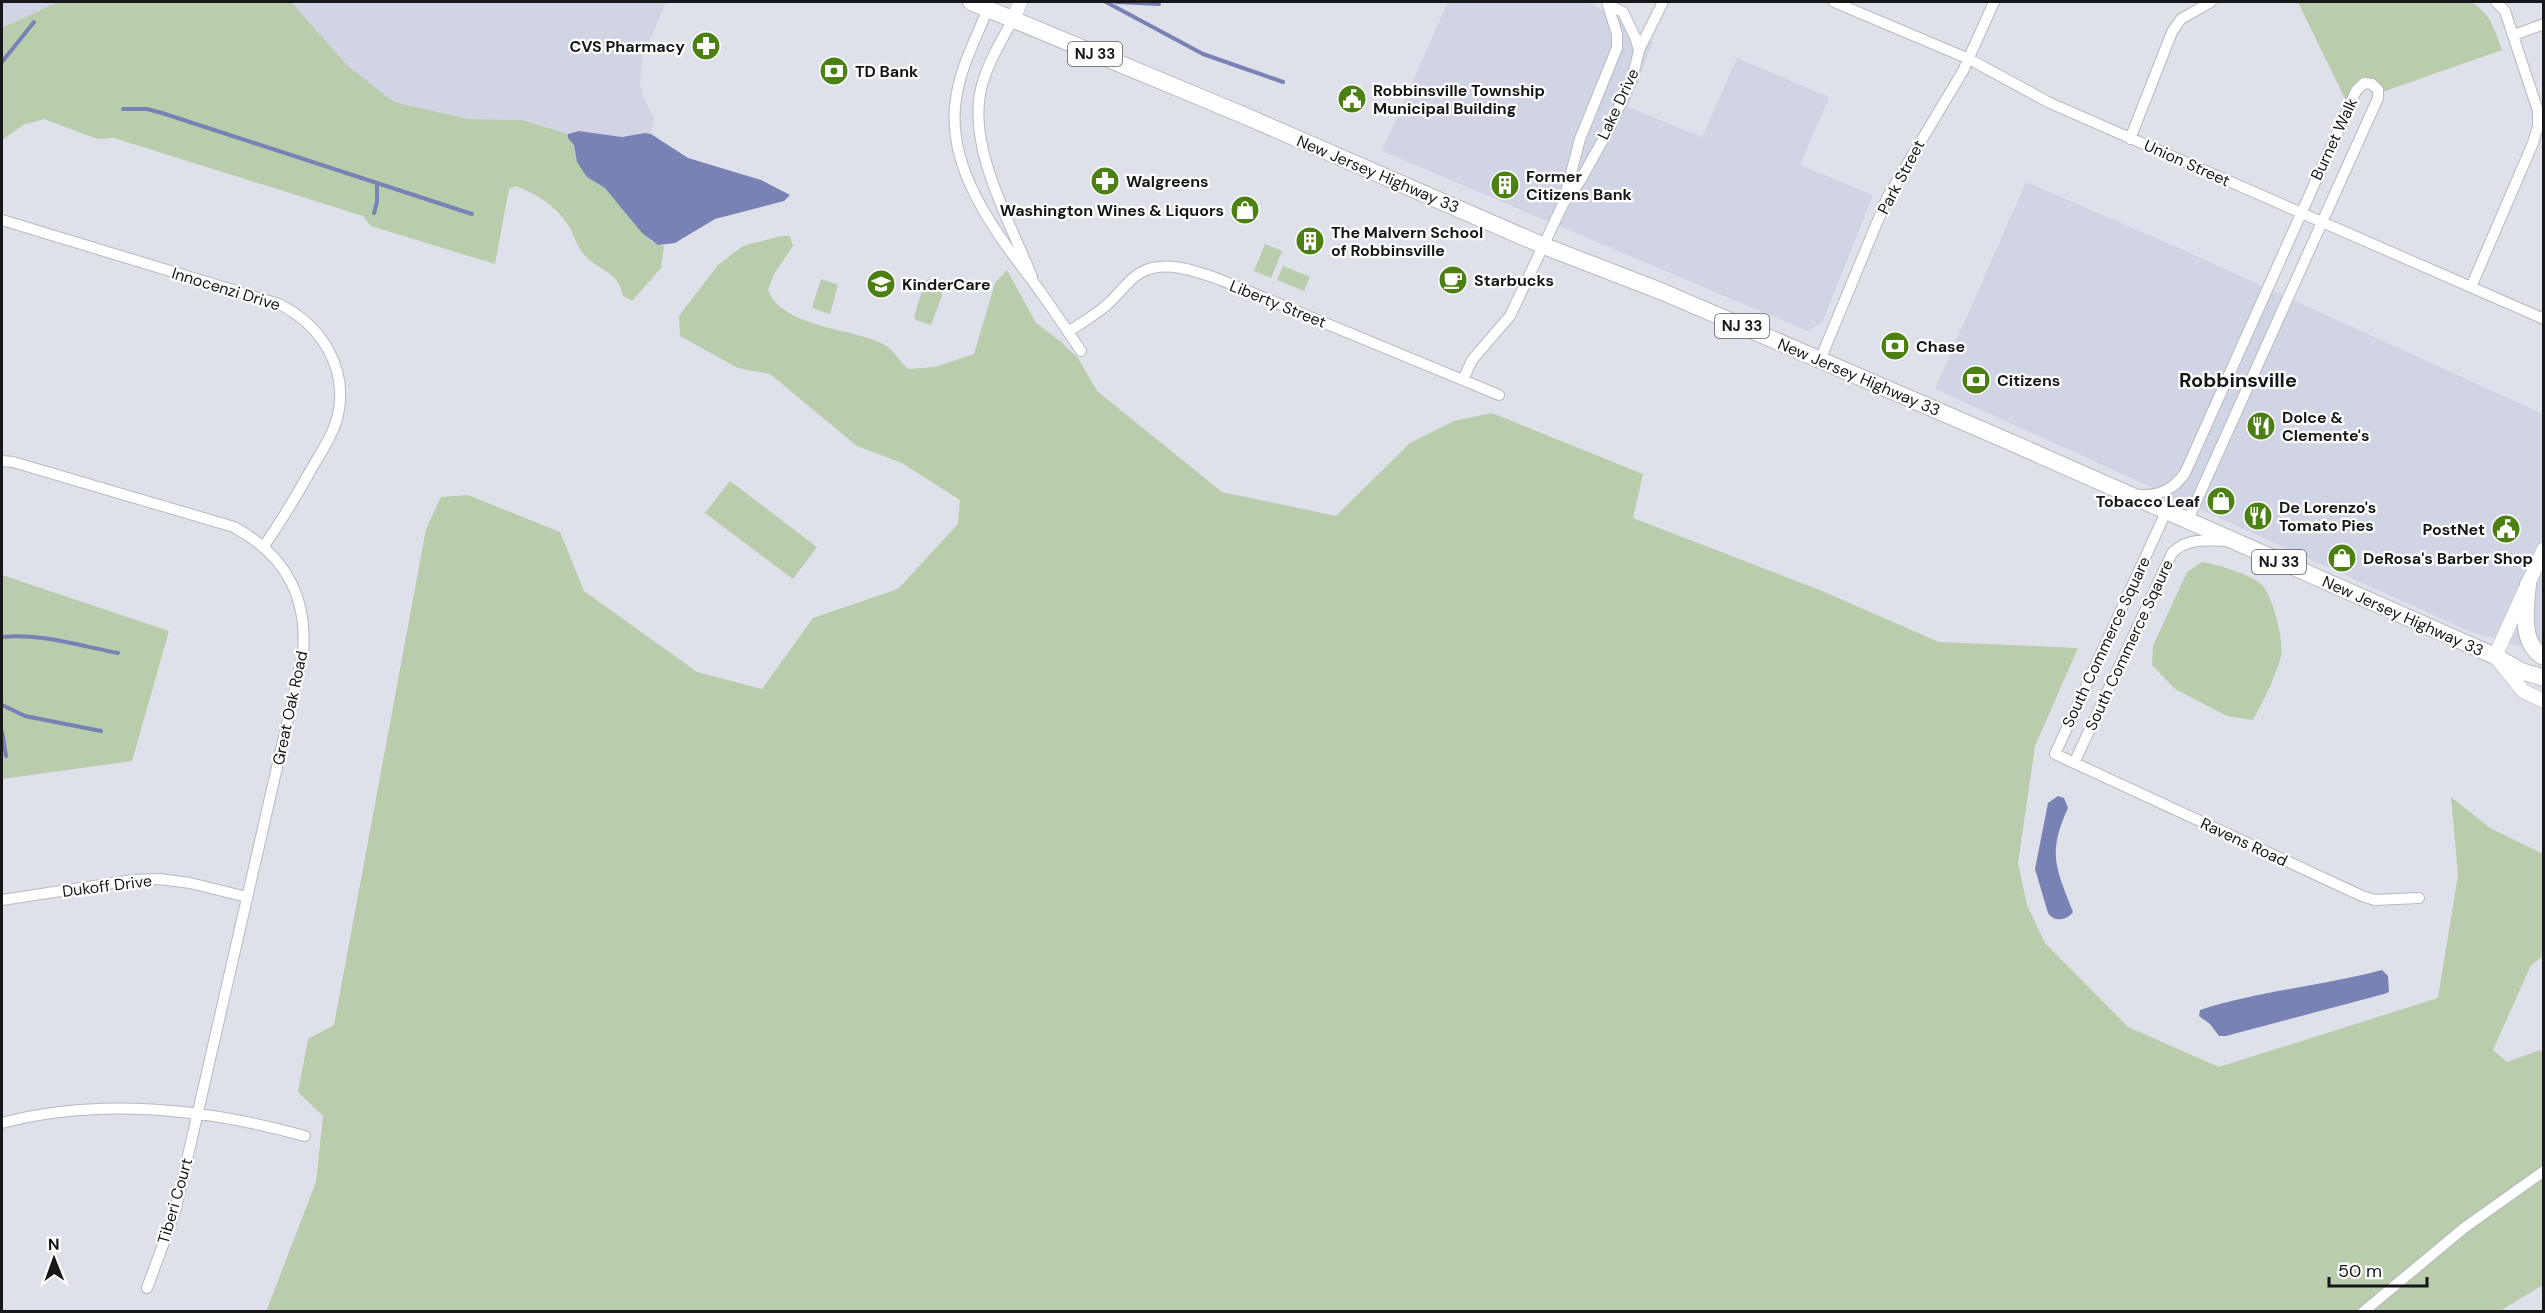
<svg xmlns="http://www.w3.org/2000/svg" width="2545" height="1313" font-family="'DM Sans',sans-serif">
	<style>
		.built { fill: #d1d4e4 }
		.green { fill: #b9ccac }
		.water { fill: #7882b4 }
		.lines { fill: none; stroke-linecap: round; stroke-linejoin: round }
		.stream { stroke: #7882b4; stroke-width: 4 }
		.minor-casing { stroke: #b7b9c1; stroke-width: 12 }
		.tertiary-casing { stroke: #b7b9c1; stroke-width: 15 }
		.primary-casing { stroke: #b7b9c1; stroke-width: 18 }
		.minor { stroke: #fff; stroke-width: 10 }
		.tertiary { stroke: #fff; stroke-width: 14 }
		.primary { stroke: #fff; stroke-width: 16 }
		.labels { text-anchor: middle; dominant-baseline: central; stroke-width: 4.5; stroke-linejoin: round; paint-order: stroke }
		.shield { fill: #fff; stroke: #5d5d5f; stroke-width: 1.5 }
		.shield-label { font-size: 15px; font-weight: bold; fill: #17171a }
		.poi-label { font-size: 16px; font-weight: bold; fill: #17171a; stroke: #fff; text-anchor: start }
		.street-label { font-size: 16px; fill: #17171a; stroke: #fff }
		.quarter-label { font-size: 20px; font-weight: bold; fill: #17171a; stroke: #fff }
	</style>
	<rect width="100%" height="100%" fill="#dfe1ea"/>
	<path class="built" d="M2 2H58L2 28Z
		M291 2H666L642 58 640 84 643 97 654 118 651 134 645 133 622 137 579 131 568 134 522 120 468 119 394 102 348 66Z
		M1448 2H1586L1592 4 1653 42 1628 107 1702 137 1737 58 1829 97 1800 165 1873 195 1822 323 1807 331 1382 151Z
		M2026 182 2181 249 2543 414V653L2466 630 1935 389Z"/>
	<path class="green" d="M58 2H291L348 66 394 102 468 119 522 120 568 134 569 138 574 145 575 153 587 177 605 188 652 242 664 246 661 268 632 301 623 296C617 268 597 272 583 253 577 246 574 236 570 228 557 206 538 195 516 186L509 189 495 264 371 226 363 216 114 138 97 139 44 119 23 125 2 140V28Z
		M2298 2H2470C2490 11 2495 31 2502 50L2385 91 2364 83 2349 107Z
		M781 236H790L793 246 774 274 768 290C782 328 854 328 885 345 893 350 901 362 908 369L935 367 974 354 995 283 1007 270 1036 323 1060 341 1078 358 1097 391 1222 492 1336 516 1410 443 1454 421 1492 413 1643 474 1633 518 1822 591 1939 642 2078 648 2035 746 2018 863 2027 905 2045 943 2128 1027 2219 1067 2438 998 2458 875 2451 797 2490 828 2543 854V956L2531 965 2493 1050 2507 1062 2540 1050 2543 1054V1285L2500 1311 266 1312 316 1182 323 1116 298 1092 308 1039 334 1025 426 529 441 497 468 495 560 532 584 591 697 672 762 689 813 618 898 589 958 524 960 500 902 463 857 446 770 374 738 368 680 336 679 316 718 265 743 246Z
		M1265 244 1282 251 1271 278 1254 271Z
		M1283 266 1310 277 1304 291 1277 280Z
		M821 279 838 285 830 314 812 308Z
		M929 279 940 284 942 296 931 325 916 320 914 317 925 281Z
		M730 481 817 547 793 579 705 513Z
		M2202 562C2216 564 2253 575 2262 585 2273 597 2284 640 2281 656 2275 678 2264 700 2253 720L2227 716 2175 689 2152 665 2153 646 2187 572Z
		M2 575 169 631 132 761 2 779Z"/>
	<path class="water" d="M579 131 622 137 645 133 651 134 688 158 761 180 790 195 784 201 715 219 675 243 658 245 642 233 605 188 587 177 577 162 574 145 568 138V134Z
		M2058 796 2064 798 2068 808C2047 854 2056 867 2073 912 2066 921 2054 922 2048 913L2035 869 2048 803Z
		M2382 970 2388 976 2389 992 2384 994 2226 1036H2219L2210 1024 2199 1016 2200 1010C2259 991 2322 986 2382 970Z"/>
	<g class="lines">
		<path class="stream" d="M1106 2 1203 54 1283 82
			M1116 2 1159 4
			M2 62 34 22
			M123 109H147L162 113 472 214
			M374 213 377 202V184
			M2 637C39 633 81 646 118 653
			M2 705 25 716 101 731
			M2 732 6 756"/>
		<g class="minor-casing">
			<path id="minor" d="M1834 2 1969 59 2050 103 2544 319
				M988 8C977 37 960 67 956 99 945 169 997 234 1037 287 1052 308 1067 330 1081 351
				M1014 18C1001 41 987 64 981 89 967 147 1011 224 1032 277
				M2514 35 2544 24
				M1639 50 1663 2
				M2130 139 2172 32 2181 19 2211 2
				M1564 200 1580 139 1617 48V34L1607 2
				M2 220 279 304C323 326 351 372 336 422 330 441 317 458 308 475 294 500 280 523 264 546
				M2471 287 2533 143 2538 126V111L2505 11 2496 2
				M1068 332C1082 322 1098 314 1110 302 1120 293 1128 280 1140 273 1164 259 1196 271 1221 280L1499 395
				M1820 360 1888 196 1963 71 1994 2
				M1463 380 1472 360 1510 316 1563 204 1580 181 1609 129 1633 76 1639 50 1635 37 1623 12 1609 5
				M2 461 13 462 234 527C285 555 308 596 303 654L175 1212 147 1288
				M2139 495C2159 496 2173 490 2185 473L2356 91 2364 83 2372 84 2378 90V98L2187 522
				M2166 512 2055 754 2362 896 2375 900 2419 898
				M2074 763 2172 553C2187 538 2206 540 2227 541
				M2 900 133 880 159 879 190 883 247 897
				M2 1123C101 1097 207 1109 305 1136
				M2363 1312 2464 1228 2544 1171"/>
		</g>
		<g class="tertiary-casing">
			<path id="tertiary" d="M1014 18 1020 2
				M2544 549 2495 656 2523 691 2544 701"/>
		</g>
		<g class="primary-casing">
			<path id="primary" d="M971 2 1243 115 1544 246 1663 292 2001 438 2495 656 2521 671 2544 678
				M2528 584C2526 606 2519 644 2544 657"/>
		</g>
		<use href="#minor" class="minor"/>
		<use href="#tertiary" class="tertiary"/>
		<use href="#primary" class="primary"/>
	</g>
	<defs>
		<g id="pharmacy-disc" transform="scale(1.5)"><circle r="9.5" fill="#4d8012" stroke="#fff"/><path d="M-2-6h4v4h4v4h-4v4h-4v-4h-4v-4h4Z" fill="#fff"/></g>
		<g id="bank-disc" transform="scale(1.5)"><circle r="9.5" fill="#4d8012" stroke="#fff"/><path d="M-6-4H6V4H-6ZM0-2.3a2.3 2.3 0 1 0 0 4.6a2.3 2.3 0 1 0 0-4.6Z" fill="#fff"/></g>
		<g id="civic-disc" transform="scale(1.5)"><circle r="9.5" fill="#4d8012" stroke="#fff"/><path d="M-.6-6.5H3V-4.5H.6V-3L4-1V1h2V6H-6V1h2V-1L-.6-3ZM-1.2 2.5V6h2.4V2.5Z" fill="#fff"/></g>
		<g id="building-disc" transform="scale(1.5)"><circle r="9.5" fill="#4d8012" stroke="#fff"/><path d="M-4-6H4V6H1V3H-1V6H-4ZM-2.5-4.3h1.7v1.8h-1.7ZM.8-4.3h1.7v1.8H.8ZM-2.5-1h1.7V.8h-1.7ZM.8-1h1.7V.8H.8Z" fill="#fff"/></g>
		<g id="shop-disc" transform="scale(1.5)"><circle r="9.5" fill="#4d8012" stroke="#fff"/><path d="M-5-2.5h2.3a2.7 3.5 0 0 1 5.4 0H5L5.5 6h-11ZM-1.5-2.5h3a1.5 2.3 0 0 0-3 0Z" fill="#fff"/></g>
		<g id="cafe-disc" transform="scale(1.5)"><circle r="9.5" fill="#4d8012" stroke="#fff"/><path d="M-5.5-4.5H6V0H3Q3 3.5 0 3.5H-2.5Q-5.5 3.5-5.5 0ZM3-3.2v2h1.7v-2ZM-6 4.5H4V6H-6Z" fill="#fff"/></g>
		<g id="school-disc" transform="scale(1.5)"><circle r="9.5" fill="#4d8012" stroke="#fff"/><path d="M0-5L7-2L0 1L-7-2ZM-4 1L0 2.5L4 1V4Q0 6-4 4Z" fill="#fff"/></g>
		<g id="restaurant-disc" transform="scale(1.5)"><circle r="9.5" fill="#4d8012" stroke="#fff"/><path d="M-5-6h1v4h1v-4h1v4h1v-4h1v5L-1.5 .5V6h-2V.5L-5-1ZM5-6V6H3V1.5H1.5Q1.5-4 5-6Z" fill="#fff"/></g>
	</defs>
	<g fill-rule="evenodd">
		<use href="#pharmacy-disc" x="706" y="46"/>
		<use href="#bank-disc" x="834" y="71"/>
		<use href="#civic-disc" x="1352" y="99"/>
		<use href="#pharmacy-disc" x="1105" y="181"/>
		<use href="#building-disc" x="1505" y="185"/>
		<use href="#shop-disc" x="1245" y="210"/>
		<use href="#building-disc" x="1310" y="241"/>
		<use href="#cafe-disc" x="1453" y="280"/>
		<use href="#school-disc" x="881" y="284"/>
		<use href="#bank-disc" x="1895" y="346"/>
		<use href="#bank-disc" x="1976" y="380"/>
		<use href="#restaurant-disc" x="2261" y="426"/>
		<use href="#shop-disc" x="2221" y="501"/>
		<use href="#restaurant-disc" x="2258" y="516"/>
		<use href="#civic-disc" x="2506" y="529"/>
		<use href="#shop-disc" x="2342" y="558"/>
	</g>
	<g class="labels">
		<g class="shield">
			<rect x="1068" y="42" width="54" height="24" rx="4.5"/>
			<rect x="1715" y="314" width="54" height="24" rx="4.5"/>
			<rect x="2252" y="550" width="54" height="24" rx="4.5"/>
		</g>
		<g class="shield-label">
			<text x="1095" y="54">NJ 33</text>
			<text x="1742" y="326">NJ 33</text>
			<text x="2279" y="562">NJ 33</text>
		</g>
		<g class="poi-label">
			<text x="685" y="46" text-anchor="end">CVS Pharmacy</text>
			<text x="855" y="71">TD Bank</text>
			<text x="1373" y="90">Robbinsville Township<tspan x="1373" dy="18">Municipal Building</tspan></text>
			<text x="1526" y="176">Former<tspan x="1526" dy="18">Citizens Bank</tspan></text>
			<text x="1126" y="181">Walgreens</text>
			<text x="1224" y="210" text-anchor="end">Washington Wines &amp; Liquors</text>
			<text x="1331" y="232">The Malvern School<tspan x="1331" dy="18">of Robbinsville</tspan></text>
			<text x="1474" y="280">Starbucks</text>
			<text x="902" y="284">KinderCare</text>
			<text x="1916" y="346">Chase</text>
			<text x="1997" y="380">Citizens</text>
			<text x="2282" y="417">Dolce &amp;<tspan x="2282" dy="18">Clemente's</tspan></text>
			<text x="2200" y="501" text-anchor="end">Tobacco Leaf</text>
			<text x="2279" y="507">De Lorenzo's<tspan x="2279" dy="18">Tomato Pies</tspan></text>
			<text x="2485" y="529" text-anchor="end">PostNet</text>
			<text x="2363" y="558">DeRosa's Barber Shop</text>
		</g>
		<g class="street-label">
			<text transform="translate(1618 104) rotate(-65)">Lake Drive</text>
			<text transform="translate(2334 139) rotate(-65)">Burnet Walk</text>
			<text transform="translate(2187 163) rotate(24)">Union Street</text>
			<text transform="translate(1378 174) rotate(23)">New Jersey Highway 33</text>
			<text transform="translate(1901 177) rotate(-62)">Park Street</text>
			<text transform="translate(226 289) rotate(17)">Innocenzi Drive</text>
			<text transform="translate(1278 304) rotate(22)">Liberty Street</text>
			<text transform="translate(1859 377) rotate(23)">New Jersey Highway 33</text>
			<text transform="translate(2403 616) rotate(24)">New Jersey Highway 33</text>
			<text transform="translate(2106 642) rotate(-65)">South Commerce Square</text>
			<text transform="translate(2129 645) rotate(-65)">South Commerce Sqaure</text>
			<text transform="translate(290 708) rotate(-78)">Great Oak Road</text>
			<text transform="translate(2244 842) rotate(25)">Ravens Road</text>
			<text transform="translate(107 886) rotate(-7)">Dukoff Drive</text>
			<text transform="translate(175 1201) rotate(-74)">Tiberi Court</text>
		</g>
		<g class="quarter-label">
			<text x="2238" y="380">Robbinsville</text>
		</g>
	</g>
	<rect width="2545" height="1313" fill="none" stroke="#17171a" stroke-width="6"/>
	<g transform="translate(54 1259) rotate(359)" stroke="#ffffff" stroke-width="4.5" paint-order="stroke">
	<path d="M0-4.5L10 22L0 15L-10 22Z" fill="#17171a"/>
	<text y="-9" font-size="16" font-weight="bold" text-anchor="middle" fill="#17171a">N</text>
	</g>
	<path d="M2329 1277v9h98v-9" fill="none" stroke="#17171a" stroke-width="3"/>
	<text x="2338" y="1277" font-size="18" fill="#17171a" stroke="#ffffff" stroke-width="4.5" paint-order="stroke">50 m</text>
</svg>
